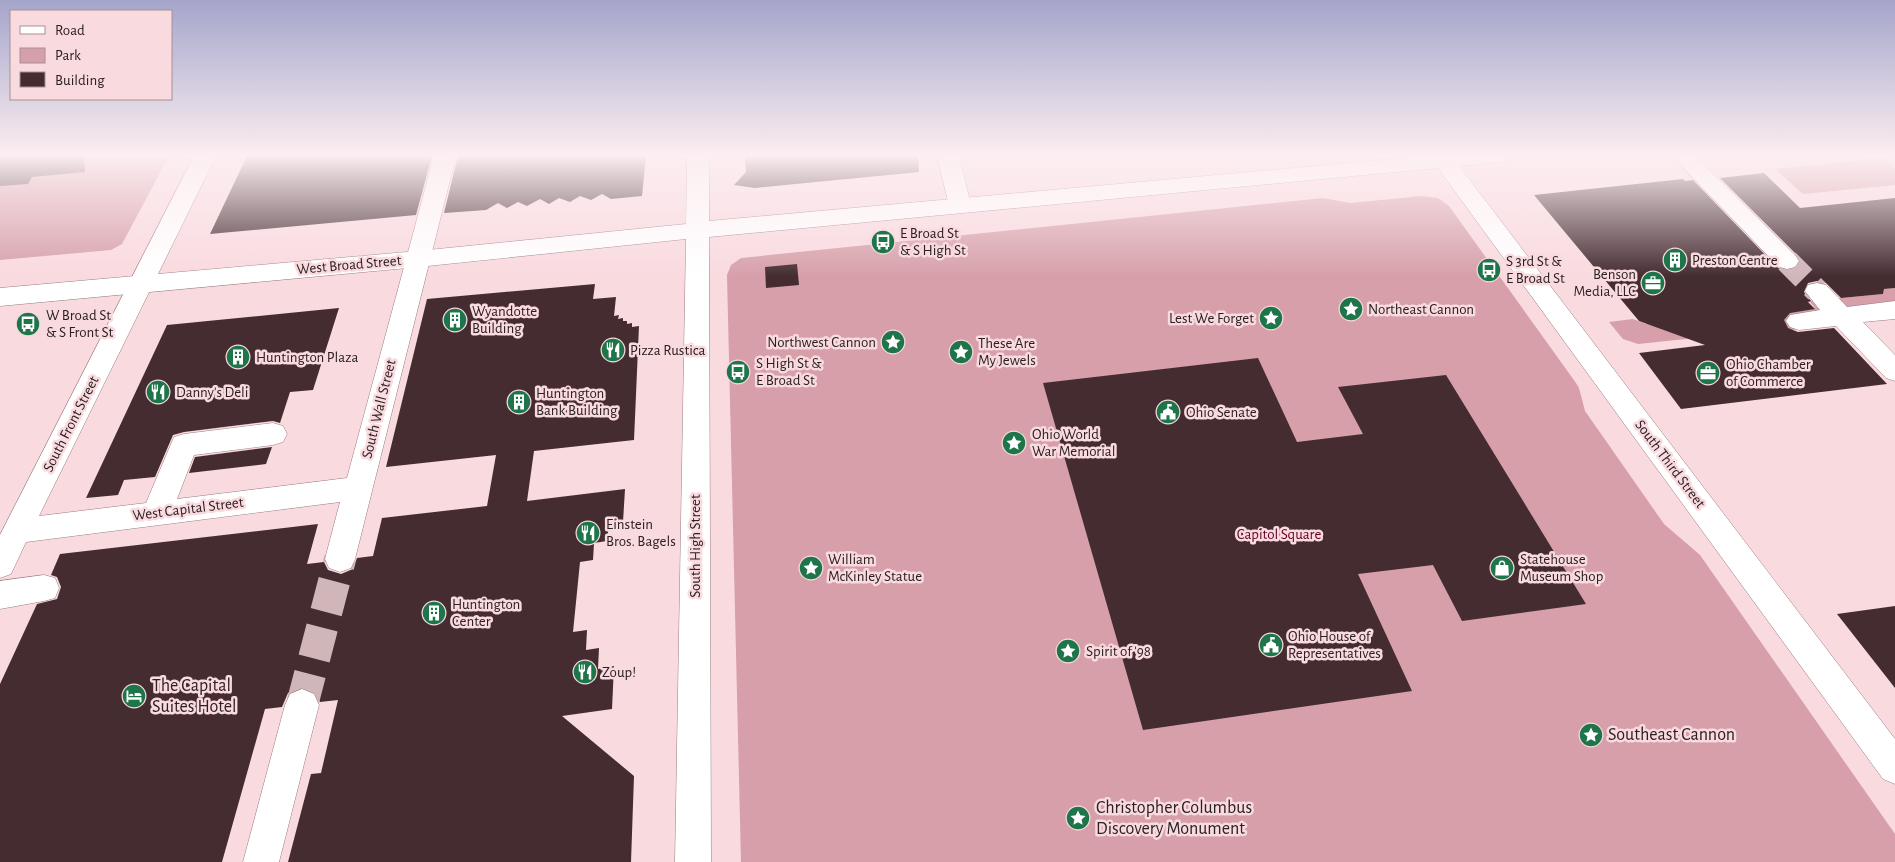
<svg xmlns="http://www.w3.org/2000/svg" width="1895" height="862" font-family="'Alegreya Sans',sans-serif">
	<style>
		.green { fill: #d69fa9 }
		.building { fill: #442c31 }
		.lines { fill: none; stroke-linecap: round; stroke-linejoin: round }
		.minor-tunnel-far1 { stroke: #d0b5b9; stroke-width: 24; stroke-dasharray: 24 12; stroke-linecap: butt }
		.minor-tunnel { stroke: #d0b5b9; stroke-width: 32; stroke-dasharray: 32 16; stroke-linecap: butt }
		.minor-casing { stroke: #987c81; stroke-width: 1 }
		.major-casing { stroke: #987c81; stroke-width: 1 }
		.minor { fill: #fff; fill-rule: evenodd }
		.major { fill: #fff; fill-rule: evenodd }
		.labels { text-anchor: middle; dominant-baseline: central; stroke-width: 5; stroke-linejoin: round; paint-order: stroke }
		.poi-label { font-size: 15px; fill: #2b2022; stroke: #f9dadf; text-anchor: start }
		.street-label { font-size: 15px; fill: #2b2022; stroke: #f9dadf }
		.park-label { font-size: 15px; fill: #640028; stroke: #f9dadf }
		.near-poi-label { font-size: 18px; fill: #2b2022; stroke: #f9dadf; text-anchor: start }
	</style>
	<rect width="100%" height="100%" fill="#f9dadf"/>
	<path class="green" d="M0 156H169L122 244 111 250 0 260Z
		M1883 158 1895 168V185L1803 194 1775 169Z
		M1422 196 1438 198 1449 206 1576 383 1579 388 1585 411 1664 524 1700 555 1895 834V862H741L727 275 731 265 741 258 1323 198 1350 203Z
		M1895 288V318L1765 333 1762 331 1638 344 1623 339 1609 322 1633 319 1646 324 1648 319 1752 314 1815 308 1809 301 1883 294 1884 289Z"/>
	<path class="building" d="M0 156H84L85 172 32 177 28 184 0 186Z
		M247 156H432L416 215 210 234Z
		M458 156H646L642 196 611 199 602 194 591 200 580 196 570 202 559 198 549 204 540 199 527 206 518 202 507 208 498 203 486 210 444 213Z
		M745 156H918L919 172 755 188 734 185 746 172Z
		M1764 173 1800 208 1895 198V288L1884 289 1883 294 1841 298 1826 283 1817 281 1808 283 1804 292 1811 301 1808 302 1815 309 1790 313 1784 320 1788 328 1798 332 1834 328 1887 384 1681 409 1639 353 1705 345 1639 321 1534 195 1683 179 1685 181 1693 180 1778 268 1787 271 1795 269 1801 262 1796 254 1720 178Z
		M797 264 799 285 766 288 765 267Z
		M595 284 593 299 616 297 614 316 619 315 618 319 623 318V321H627V324L632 323V327L639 326 634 440 534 451 527 501 625 489 623 522 609 524 607 541 594 543 593 560 580 562 573 632 587 630 586 650 599 648 598 669 614 666 612 709 562 716 634 776 631 862H288L311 774 321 773 338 700 320 702 315 692 303 687 288 693 282 707 265 709 222 862H0V684L37 604 57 599 61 587 57 577 51 575 60 554 318 524 307 564 324 562 328 570 341 574 353 569 357 558 373 556 382 518 487 506 496 455 386 467 427 299Z
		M339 308 313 390 290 392 280 423 273 421 184 432 173 435 155 477 124 480 118 495 86 498 167 325Z
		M1258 358 1297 442 1363 434 1338 387 1446 375 1586 604 1462 621 1433 565 1358 574 1412 691 1143 730 1043 383Z
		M272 447 266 464 189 473 195 457Z
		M1895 606V688L1837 614Z"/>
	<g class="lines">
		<path class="minor-tunnel-far1" d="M1787 261 1817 291"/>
		<path class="minor-tunnel" d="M302 705 340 559"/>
		<g class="minor-casing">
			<path id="minor" d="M194 156H216L39 516 146 503 174 437 184 434 273 423 283 426 287 434 283 442 273 445 194 455 177 499 347 478 434 156H456L355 559 351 568 340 572 329 568 325 559 340 502 26 542 11 574 0 578V535Z
				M937 156H959L971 205 968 210 960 212 952 210 949 205Z
				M1672 156H1695L1795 255 1799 261 1795 267 1787 269 1779 267Z
				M1817 283 1826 285 1847 307 1895 301V319L1863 322 1895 355V381L1886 378 1836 326 1799 330 1790 327 1786 321 1790 315 1820 310 1805 291 1808 285Z
				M44 575 55 578 59 588 55 598 44 601 0 609V581Z
				M302 689 314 694 319 705 279 862H243L285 705 290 694Z"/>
		</g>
		<g class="major-casing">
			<path id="major" d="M687 156H709V221L1427 156H1510L1507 161 1459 166 1895 739V784L1883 779 1438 168 709 237 711 862H675L686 239 418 267 0 306V288L418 251 686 224Z"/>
		</g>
		<use href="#minor" class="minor"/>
		<use href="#major" class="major"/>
	</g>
	<linearGradient id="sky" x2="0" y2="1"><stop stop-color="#a5a5cb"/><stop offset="0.56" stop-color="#fceef1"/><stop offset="1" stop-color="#fceef1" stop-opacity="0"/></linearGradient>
	<rect width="1895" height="277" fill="url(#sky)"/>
	<defs>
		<g id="bus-disc" transform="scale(1.25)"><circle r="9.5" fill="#1e7549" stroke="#f9dadf"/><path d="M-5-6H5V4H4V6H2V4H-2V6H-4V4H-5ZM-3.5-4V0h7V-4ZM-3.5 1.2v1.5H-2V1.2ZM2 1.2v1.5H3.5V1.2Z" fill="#fff"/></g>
		<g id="building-disc" transform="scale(1.25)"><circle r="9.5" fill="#1e7549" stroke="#f9dadf"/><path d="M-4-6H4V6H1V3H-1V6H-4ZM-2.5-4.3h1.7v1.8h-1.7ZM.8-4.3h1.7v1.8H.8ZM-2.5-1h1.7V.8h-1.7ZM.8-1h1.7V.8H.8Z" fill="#fff"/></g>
		<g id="office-disc" transform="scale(1.25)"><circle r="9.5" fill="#1e7549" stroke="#f9dadf"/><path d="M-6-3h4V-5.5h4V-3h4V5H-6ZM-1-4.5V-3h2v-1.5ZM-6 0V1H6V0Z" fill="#fff"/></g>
		<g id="sight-disc" transform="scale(1.25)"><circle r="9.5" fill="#1e7549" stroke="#f9dadf"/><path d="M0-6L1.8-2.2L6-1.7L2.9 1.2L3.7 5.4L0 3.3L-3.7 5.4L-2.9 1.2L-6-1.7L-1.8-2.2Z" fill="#fff"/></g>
		<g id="restaurant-disc" transform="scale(1.25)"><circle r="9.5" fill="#1e7549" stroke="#f9dadf"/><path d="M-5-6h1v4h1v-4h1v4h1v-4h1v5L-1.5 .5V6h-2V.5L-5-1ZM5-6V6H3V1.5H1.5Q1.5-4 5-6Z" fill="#fff"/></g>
		<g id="civic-disc" transform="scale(1.25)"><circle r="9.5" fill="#1e7549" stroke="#f9dadf"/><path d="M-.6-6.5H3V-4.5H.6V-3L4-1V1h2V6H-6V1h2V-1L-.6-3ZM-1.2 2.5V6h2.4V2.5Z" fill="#fff"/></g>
		<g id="shop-disc" transform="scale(1.25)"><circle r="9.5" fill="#1e7549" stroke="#f9dadf"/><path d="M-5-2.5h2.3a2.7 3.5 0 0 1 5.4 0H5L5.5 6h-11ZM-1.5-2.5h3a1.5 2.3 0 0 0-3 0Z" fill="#fff"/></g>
		<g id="hotel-disc" transform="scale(1.25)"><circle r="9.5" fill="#1e7549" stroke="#f9dadf"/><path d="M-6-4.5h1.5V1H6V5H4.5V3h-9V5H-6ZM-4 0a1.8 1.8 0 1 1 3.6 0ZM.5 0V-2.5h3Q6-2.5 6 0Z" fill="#fff"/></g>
	</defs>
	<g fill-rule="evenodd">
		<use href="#bus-disc" x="883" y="242"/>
		<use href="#building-disc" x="1675" y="260"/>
		<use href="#bus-disc" x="1489" y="270"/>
		<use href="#office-disc" x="1653" y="283"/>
		<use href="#sight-disc" x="1351" y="309"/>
		<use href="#sight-disc" x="1271" y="318"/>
		<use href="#building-disc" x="455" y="320"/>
		<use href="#bus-disc" x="28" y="324"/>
		<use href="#sight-disc" x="893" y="342"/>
		<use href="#restaurant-disc" x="613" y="350"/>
		<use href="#sight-disc" x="961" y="352"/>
		<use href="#building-disc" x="238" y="357"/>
		<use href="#bus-disc" x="738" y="372"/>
		<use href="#office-disc" x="1708" y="373"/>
		<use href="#restaurant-disc" x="158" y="392"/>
		<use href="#building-disc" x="519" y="402"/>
		<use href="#civic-disc" x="1168" y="412"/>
		<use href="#sight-disc" x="1014" y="443"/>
		<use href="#restaurant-disc" x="588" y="533"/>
		<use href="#sight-disc" x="811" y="568"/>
		<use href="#shop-disc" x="1502" y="568"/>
		<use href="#building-disc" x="434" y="613"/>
		<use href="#civic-disc" x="1271" y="645"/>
		<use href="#sight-disc" x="1068" y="651"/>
		<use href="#restaurant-disc" x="585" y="672"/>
		<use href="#hotel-disc" x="134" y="696"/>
		<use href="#sight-disc" x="1591" y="735"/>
		<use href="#sight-disc" x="1078" y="818"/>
	</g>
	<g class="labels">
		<g class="poi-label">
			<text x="900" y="233">E Broad St<tspan x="900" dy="17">&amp; S High St</tspan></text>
			<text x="1692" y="260">Preston Centre</text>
			<text x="1506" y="261">S 3rd St &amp;<tspan x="1506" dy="17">E Broad St</tspan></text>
			<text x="1636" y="274" text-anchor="end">Benson<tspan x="1636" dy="17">Media, LLC</tspan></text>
			<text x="1368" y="309">Northeast Cannon</text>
			<text x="472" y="311">Wyandotte<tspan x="472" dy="17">Building</tspan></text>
			<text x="46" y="315">W Broad St<tspan x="46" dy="17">&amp; S Front St</tspan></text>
			<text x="1254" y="318" text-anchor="end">Lest We Forget</text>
			<text x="876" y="342" text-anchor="end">Northwest Cannon</text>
			<text x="978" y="343">These Are<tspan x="978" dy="17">My Jewels</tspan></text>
			<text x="630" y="350">Pizza Rustica</text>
			<text x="256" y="357">Huntington Plaza</text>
			<text x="756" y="363">S High St &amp;<tspan x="756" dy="17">E Broad St</tspan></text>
			<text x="1726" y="364">Ohio Chamber<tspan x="1726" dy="17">of Commerce</tspan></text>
			<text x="176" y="392">Danny's Deli</text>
			<text x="536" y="393">Huntington<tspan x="536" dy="17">Bank Building</tspan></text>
			<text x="1186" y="412">Ohio Senate</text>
			<text x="1032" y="434">Ohio World<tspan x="1032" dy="17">War Memorial</tspan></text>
			<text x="606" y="524">Einstein<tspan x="606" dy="17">Bros. Bagels</tspan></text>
			<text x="828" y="559">William<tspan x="828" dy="17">McKinley Statue</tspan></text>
			<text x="1520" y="559">Statehouse<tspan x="1520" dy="17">Museum Shop</tspan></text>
			<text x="452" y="604">Huntington<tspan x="452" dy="17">Center</tspan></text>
			<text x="1288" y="636">Ohio House of<tspan x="1288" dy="17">Representatives</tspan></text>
			<text x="1086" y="651">Spirit of '98</text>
			<text x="602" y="672">Zoup!</text>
		</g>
		<g class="street-label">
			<text transform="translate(349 265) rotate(-5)">West Broad Street</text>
			<text transform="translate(379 409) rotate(-76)">South Wall Street</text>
			<text transform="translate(71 424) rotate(-63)">South Front Street</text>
			<text transform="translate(1670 464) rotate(53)">South Third Street</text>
			<text transform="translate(188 509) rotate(-7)">West Capital Street</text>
			<text transform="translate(695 546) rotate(-90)">South High Street</text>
		</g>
		<g class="park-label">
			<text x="1279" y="534">Capitol Square</text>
		</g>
		<g class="near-poi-label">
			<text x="152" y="686">The Capital<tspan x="152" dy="21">Suites Hotel</tspan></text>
			<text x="1608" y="735">Southeast Cannon</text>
			<text x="1096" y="808">Christopher Columbus<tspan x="1096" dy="21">Discovery Monument</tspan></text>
		</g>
	</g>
	<rect x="10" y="10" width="162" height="90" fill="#f9dadf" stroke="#a79093"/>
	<rect x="20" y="26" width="25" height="8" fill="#ffffff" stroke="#a79093"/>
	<text x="55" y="35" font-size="15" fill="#2b2022">Road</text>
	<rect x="20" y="48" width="25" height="15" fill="#d69fa9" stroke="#a79093"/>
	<text x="55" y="60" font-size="15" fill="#2b2022">Park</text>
	<rect x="20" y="72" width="25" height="15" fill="#442c31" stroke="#a79093"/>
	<text x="55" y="85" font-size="15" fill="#2b2022">Building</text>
</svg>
